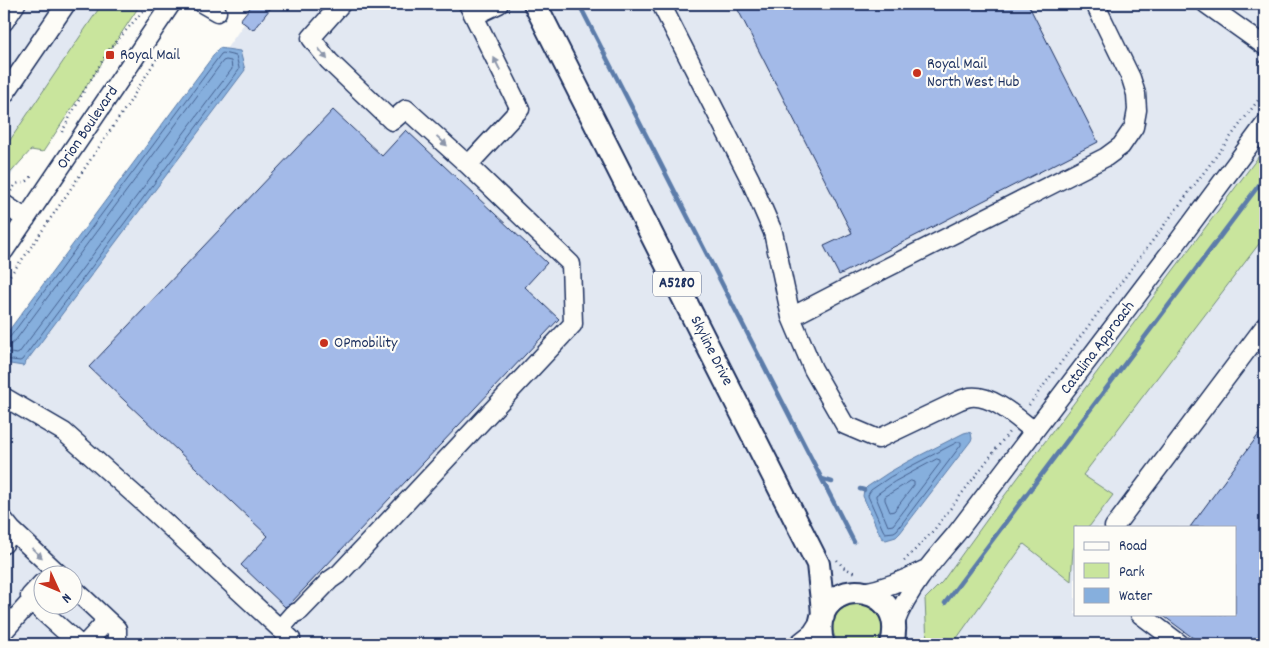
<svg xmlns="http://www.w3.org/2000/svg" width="1269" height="648" font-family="Dekko,sans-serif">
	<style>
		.built { fill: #e2e8f2; fill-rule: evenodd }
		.green { fill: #c9e59d; stroke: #728a7e }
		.water { fill: #86afdd; stroke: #5b7caa }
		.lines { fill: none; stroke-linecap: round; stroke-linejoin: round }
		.shore { stroke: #466291; stroke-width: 1 }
		.stream { stroke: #5b7caa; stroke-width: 4.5 }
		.building { fill: #a3bae8; stroke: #1b2f5e }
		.minor-casing { stroke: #1b2f5e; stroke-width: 21 }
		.major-casing { stroke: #1b2f5e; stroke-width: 26 }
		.path { stroke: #1b2f5e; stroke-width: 2.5; stroke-dasharray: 1 4; stroke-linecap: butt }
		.minor { stroke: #fdfcf7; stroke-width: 18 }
		.major { stroke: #fdfcf7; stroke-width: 22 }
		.oneway { fill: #8c96aa }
		.poi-dot { fill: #c8321e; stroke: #fdfcf7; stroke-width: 2 }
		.labels { text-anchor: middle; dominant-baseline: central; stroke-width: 4.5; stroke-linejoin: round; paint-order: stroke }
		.shield { fill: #fdfcf7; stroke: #5f6c8c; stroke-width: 1 }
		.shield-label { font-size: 15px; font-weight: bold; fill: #1b2f5e }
		.poi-label { font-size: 16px; fill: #1b2f5e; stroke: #fdfcf7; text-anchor: start }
		.street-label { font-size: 16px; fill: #1b2f5e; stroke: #fdfcf7 }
	</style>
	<rect width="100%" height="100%" fill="#fdfcf7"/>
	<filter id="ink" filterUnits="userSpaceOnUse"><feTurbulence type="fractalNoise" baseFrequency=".02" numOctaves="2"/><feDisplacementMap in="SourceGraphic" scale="10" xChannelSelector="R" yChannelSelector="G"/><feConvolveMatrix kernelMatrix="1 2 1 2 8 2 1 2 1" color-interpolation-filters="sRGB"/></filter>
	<g filter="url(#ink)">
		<path class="built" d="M4 4H124L4 186Z
			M258 4H1265V644H4V363ZM1075 527H1235V614H1075ZM42 576H72V606H42Z"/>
		<path class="green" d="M102 4H140V5L43 152 31 150 4 180V149Z
			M1265 148V236L1083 475 1113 495 1089 527H1075V546L1073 549 1071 581 1024 544 957 638V644H927L925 599 942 582 996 507Z
			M858 603C879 607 890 626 876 644H839C825 625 836 606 858 603Z"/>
		<path class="water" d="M219 48 240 51 245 70 23 366 4 363V337Z
			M968 432 971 433 972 439 970 442 900 533 896 537 886 540 882 538 879 533 863 496 864 490 867 487 888 473 907 462 964 433Z"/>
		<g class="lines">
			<path class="shore" d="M4 340 7 339 10 337 221 54 223 53 236 56 239 68V70L22 360 20 361 4 359
				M4 346 10 345 15 341 223 61 226 60 231 61 232 69 19 353 17 354 4 352
				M958 442H961V445L897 530 894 532 885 533 883 530 868 496 869 493 871 490 890 477Z
				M937 459 940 460V463L893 525 888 526 876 497V495L894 482Z
				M911 481 914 482V485L894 511 890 512 885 500V497Z"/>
			<path class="stream" d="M579 4 854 542
				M822 479 832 482
				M860 489 864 490
				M945 603 1265 177"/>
		</g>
		<path class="building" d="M253 4H274L253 30 240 20Z
			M735 4H1028L1098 142 839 275 824 246 852 233Z
			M333 110 382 156 406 130 547 263 525 287 559 319 290 604 285 607 241 565 268 536 89 367Z
			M1265 426V644H1201L1161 614H1235V527H1190Z"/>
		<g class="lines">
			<g class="minor-casing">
				<path id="minor" d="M203 4 217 12
					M341 4 311 38 329 61 392 121 406 109 468 165 520 109 468 4
					M661 4 750 179 773 232 791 317 813 369 845 425 878 439 958 401C962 399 966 398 970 397 992 394 1017 418 1034 431
					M1206 4 1265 46
					M474 16 499 4
					M4 22 16 4
					M4 95 66 4
					M4 204 26 219
					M4 251 171 4
					M791 317 845 289 1106 157 1121 146 1134 127 1137 110 1136 94 1131 78 1095 4
					M4 397 64 432 145 504 291 639
					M4 520 12 530 4 544
					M1114 527 1265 326
					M12 530 61 576
					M72 587 104 617 102 626 88 641 82 644
					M863 592C886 588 903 581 924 570
					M31 601 30 596 42 583
					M1140 614 1180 644
					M104 617 117 629V644
					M895 623C908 589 932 562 956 534L1171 251 1265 124
					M280 629 293 614 300 611 330 580 340 573 573 324 571 264 468 165
					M4 631 31 601 79 644
					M798 644 812 633 821 619"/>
			</g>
			<g class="major-casing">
				<path id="major" d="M535 4 818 564 822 601 823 616
					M823 644C820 637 820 629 821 621 829 575 908 585 892 644"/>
			</g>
			<path class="path" d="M1185 4 1190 8
				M1260 61 1265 68
				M62 132 85 89 109 50 149 4
				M11 191 16 184 27 181 34 174
				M4 283 27 253 129 103 162 50
				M1029 405 1265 91
				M837 560 843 567 855 573
				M904 561 910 555 934 530 1009 432
				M912 638 914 644"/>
			<use href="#minor" class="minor"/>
			<use href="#major" class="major"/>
		</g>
		<defs><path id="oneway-solid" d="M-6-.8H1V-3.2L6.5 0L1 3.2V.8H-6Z" transform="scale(1.25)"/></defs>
		<g class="oneway">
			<use href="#oneway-solid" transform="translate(323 54) rotate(51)"/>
			<use href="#oneway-solid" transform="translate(497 64) rotate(-116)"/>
			<use href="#oneway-solid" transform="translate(442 141) rotate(43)"/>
			<use href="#oneway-solid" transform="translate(37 553) rotate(43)"/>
		</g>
	</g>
	<g class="poi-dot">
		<rect x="105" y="50" width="10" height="10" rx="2.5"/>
		<circle cx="917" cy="73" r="5"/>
		<circle cx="324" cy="343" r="5"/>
	</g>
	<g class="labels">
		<rect class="shield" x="653" y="271.5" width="48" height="25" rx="4"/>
		<g class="shield-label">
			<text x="677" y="284">A5280</text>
		</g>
		<g class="poi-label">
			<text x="120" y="55">Royal Mail</text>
			<text x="927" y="64">Royal Mail<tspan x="927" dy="18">North West Hub</tspan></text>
			<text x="334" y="343">OPmobility</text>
		</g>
		<g class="street-label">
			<text transform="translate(88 128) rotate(-56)">Orion Boulevard</text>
			<text transform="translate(1098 348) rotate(-53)">Catalina Approach</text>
			<text transform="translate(711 351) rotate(63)">Skyline Drive</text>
		</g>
	</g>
	<rect width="1269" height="648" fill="none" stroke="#fdfcf7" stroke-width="20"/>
	<rect x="10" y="10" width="1249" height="628" fill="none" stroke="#1b2f5e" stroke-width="2" filter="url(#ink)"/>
	<rect x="1074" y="526" width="162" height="90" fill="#fdfcf7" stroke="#a3aaba"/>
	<rect x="1084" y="542" width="25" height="8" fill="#fdfcf7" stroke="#a3aaba"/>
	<text x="1119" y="550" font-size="15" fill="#1b2f5e">Road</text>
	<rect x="1084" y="563" width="25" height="15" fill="#c9e59d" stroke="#a3aaba"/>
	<text x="1119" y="576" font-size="15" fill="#1b2f5e">Park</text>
	<rect x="1084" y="588" width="25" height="15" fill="#86afdd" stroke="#a3aaba"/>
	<text x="1119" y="600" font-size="15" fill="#1b2f5e">Water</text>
	<g transform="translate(58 590) rotate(134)"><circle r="24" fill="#fdfcf7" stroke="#a3aaba"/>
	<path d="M0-4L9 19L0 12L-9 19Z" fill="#c8321e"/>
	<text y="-8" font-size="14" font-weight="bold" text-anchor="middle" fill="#1b2f5e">N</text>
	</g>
</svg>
